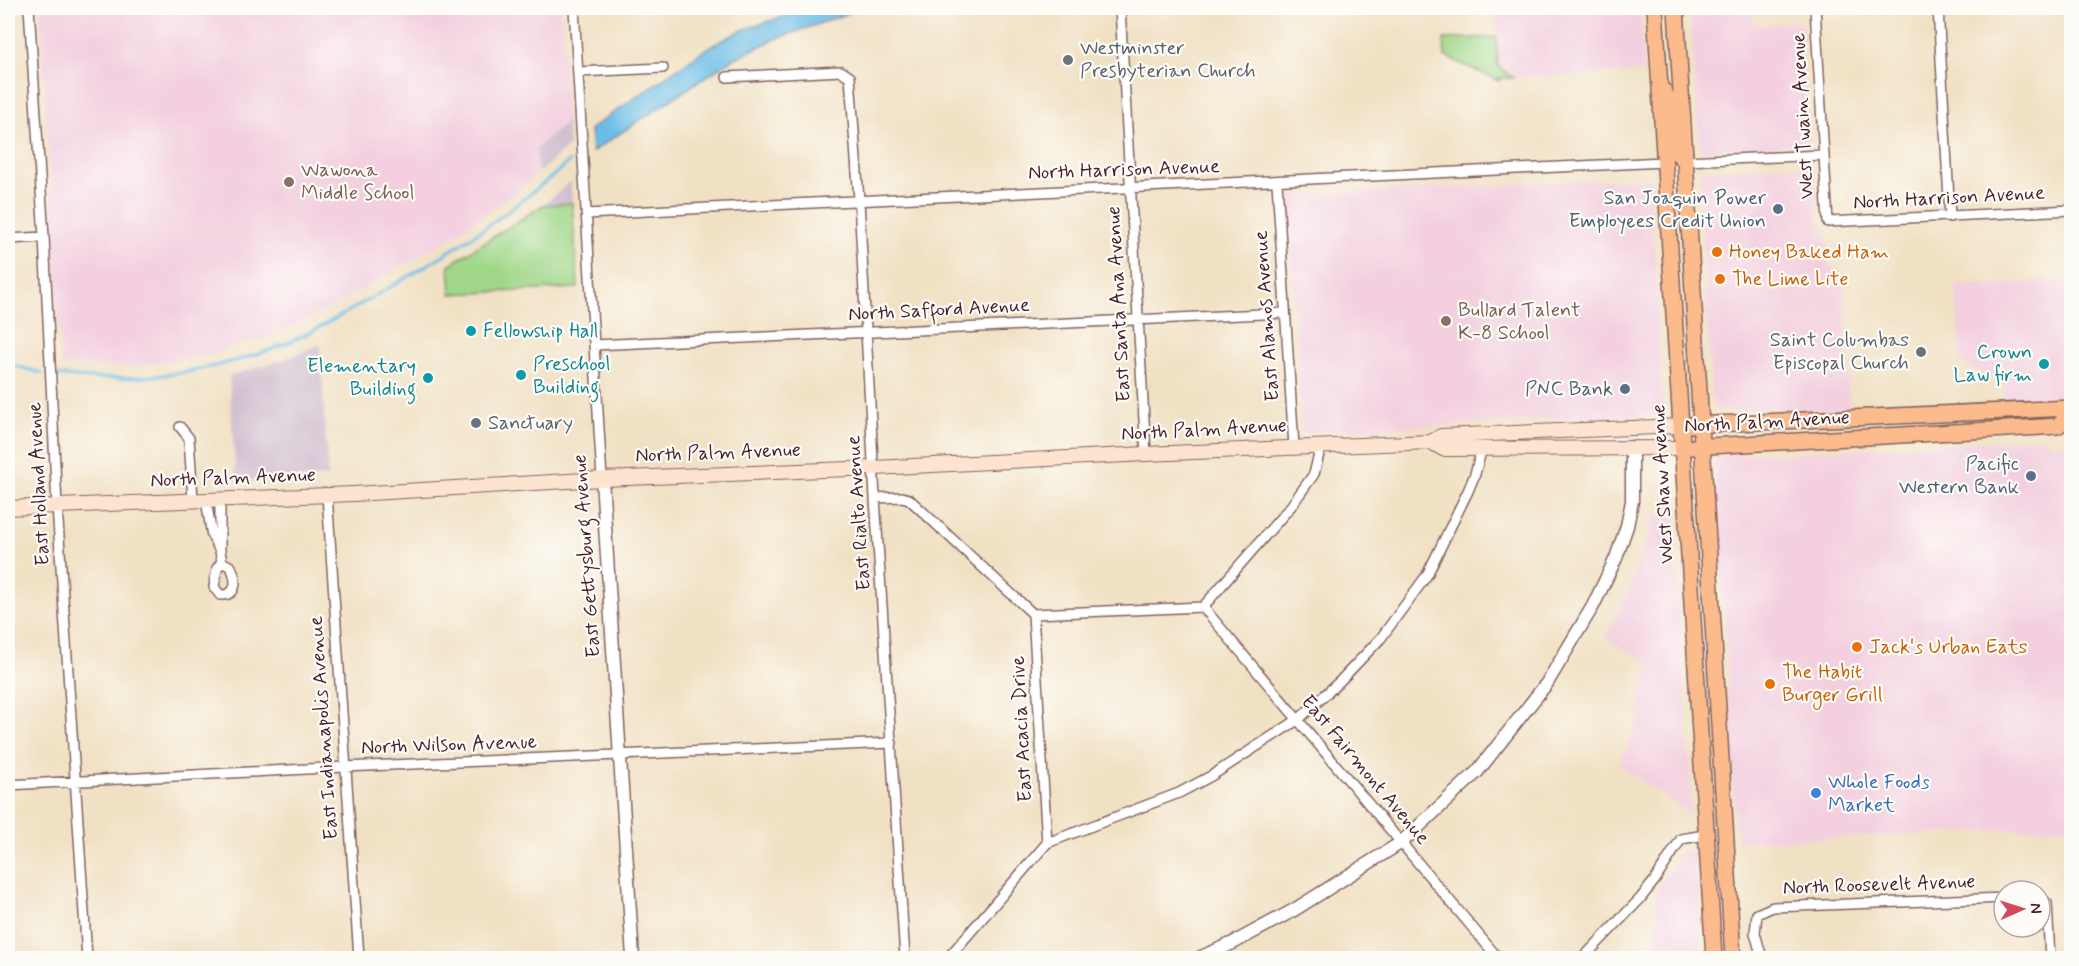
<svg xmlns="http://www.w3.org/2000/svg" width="2079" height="966" font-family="Mynerve,sans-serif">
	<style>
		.built { fill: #f3cfdf }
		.industrial { fill: #cfbdce }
		.green { fill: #a0d789; stroke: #757b5a; stroke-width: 1.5 }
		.water { fill: #6bbde6; stroke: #5a6e88; stroke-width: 1.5 }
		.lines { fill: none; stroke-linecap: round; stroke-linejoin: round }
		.stream { stroke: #6bbde6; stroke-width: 3 }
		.minor-casing { stroke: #846361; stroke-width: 12 }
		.tertiary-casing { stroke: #846361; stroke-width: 15 }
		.secondary-casing { stroke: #846361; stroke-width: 16 }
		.primary-casing { stroke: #846361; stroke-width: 18 }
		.minor { stroke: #fff; stroke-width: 9 }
		.tertiary { stroke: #fff; stroke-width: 12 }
		.secondary { stroke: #fde4d1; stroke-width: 14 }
		.primary { stroke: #fbbb8d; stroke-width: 15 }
		.worship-dot { fill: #6b7280; stroke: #fdfcf7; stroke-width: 2 }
		.education-dot { fill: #8d6e63; stroke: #fdfcf7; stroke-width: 2 }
		.service-dot { fill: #5c6f8a; stroke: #fdfcf7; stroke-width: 2 }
		.food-dot { fill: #e8710a; stroke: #fdfcf7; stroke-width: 2 }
		.culture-dot { fill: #0f9aa8; stroke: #fdfcf7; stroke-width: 2 }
		.shop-dot { fill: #3f7fe0; stroke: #fdfcf7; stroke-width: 2 }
		.labels { text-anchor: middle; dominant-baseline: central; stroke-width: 4.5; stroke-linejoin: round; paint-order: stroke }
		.worship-label { font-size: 20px; fill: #5b616d; stroke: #fdfcf7; text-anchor: start }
		.street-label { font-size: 20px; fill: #4a1f2b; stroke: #fdfcf7 }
		.education-label { font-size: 20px; fill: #785e54; stroke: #fdfcf7; text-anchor: start }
		.service-label { font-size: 20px; fill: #4e5e75; stroke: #fdfcf7; text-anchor: end }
		.food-label { font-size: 20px; fill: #c56008; stroke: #fdfcf7; text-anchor: start }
		.culture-label { font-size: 20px; fill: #0d838f; stroke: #fdfcf7; text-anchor: start }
		.shop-label { font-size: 20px; fill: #366cbe; stroke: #fdfcf7; text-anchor: start }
	</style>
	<rect width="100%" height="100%" fill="#fdfcf7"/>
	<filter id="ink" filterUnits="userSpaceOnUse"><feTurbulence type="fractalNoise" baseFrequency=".0167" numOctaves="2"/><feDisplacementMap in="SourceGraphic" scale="12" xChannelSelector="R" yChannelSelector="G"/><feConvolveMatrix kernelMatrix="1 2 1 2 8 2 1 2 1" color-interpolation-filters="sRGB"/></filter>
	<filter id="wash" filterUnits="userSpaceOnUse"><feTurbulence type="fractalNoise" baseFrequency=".008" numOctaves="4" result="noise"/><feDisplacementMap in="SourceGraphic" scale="24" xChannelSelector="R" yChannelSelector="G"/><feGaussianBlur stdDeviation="1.35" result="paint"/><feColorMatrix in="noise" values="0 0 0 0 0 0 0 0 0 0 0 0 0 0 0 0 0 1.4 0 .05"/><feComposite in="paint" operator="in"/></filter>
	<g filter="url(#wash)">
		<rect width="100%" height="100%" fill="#f1e1c4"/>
		<path class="built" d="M40 8H561L567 122 536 149 537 173 517 191 447 240 318 315 274 335 210 354 135 367 61 365Z
			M1495 8H1640L1644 72 1513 78 1498 66Z
			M1690 8H1751L1753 25 1802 22 1808 144 1703 150 1700 148Z
			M1809 165 1815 171 1818 223 1820 228 1827 230 1829 266 1843 274 1850 411 1790 413 1776 408 1721 411 1715 409 1712 402 1699 176 1705 170Z
			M1650 178 1663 414 1302 432 1287 195Z
			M2071 281V401L2005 404 2004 387 1960 361 1956 285Z
			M2045 437 2054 445 2071 444V827L1737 842 1727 687 1729 686 1714 463 1721 455 1776 452 1779 456 1795 455 1797 452 2006 441Z
			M1673 513 1691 785V813L1684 810 1619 765 1637 722 1649 663 1605 638 1631 585 1654 515Z
			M1682 851H1696L1702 958H1659L1655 894Z"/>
		<path class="industrial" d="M567 122 569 146 538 173 536 149Z
			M571 181 572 203 543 205Z
			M320 344 328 477 236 481 229 376 283 360Z"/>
		<path class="green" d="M1496 37 1498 66 1513 78H1499V81L1445 56 1444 39Z
			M572 203 578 288 451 294 449 265 543 205Z"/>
		<path class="water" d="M811 8H849V13L773 40 731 60 592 152 590 129 706 49 742 30Z"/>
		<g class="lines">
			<path class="stream" d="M8 364 42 373
				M57 375C127 384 201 374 267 351 311 335 352 309 392 286 458 248 513 211 570 161"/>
		</g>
	</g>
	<g filter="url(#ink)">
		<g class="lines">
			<g class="minor-casing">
				<path id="minor" d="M29 8 44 237 57 506 87 958
					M574 8 602 479
					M1120 8 1146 454
					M1815 8 1828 222 2072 210
					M1938 8 1950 217
					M578 72 663 68
					M727 77 841 71 850 77 859 200 875 498 905 958
					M1685 161 1824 155
					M1277 182 1294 447
					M586 214 1664 162
					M8 239 44 237
					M594 345 1285 313
					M180 427 189 438 193 500
					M327 495 359 958
					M875 498 902 497 909 499 1033 614 1203 607 1291 506 1314 474 1321 446
					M206 500 212 536 219 549
					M220 500V551L222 562 217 568 214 587 220 595C238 596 237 580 231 567L222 562
					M1203 607 1498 958
					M1033 614 1047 843
					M8 785 344 767 892 743
					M2040 899 2047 903 2050 958
					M948 958 1047 843 1179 793 1211 776 1299 719 1340 681 1381 638 1427 575 1468 491 1475 474 1482 448
					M1583 958 1640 899 1655 880 1681 839 1705 835
					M1762 958 1755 933 1757 914 1773 907 2004 898"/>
			</g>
			<g class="tertiary-casing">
				<path id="tertiary" d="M602 479 633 958
					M1199 958 1233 943 1294 910 1402 842 1477 772 1547 683 1593 606 1616 558 1627 526 1632 501V447"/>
			</g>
			<g class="secondary-casing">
				<path id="secondary" d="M1431 442 1443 449 1682 448
					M8 508 354 494 602 479 874 468 1146 454 1431 442 1441 436 1680 426"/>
			</g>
			<g class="primary-casing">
				<path id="primary" d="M1655 8 1714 958
					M1676 8 1733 958
					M1665 92 1671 111 1674 150 1685 161
					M1691 425 2072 408
					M1692 447 2058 426 2066 418 2072 416"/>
			</g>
			<use href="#minor" class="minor"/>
			<use href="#tertiary" class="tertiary"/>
			<use href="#secondary" class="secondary"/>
			<use href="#primary" class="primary"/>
		</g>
	</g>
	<g class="worship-dot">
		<circle cx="1068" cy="60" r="6"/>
		<circle cx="1921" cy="352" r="6"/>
		<circle cx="476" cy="423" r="6"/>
	</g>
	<g class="education-dot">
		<circle cx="289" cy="182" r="6"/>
		<circle cx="1446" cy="321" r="6"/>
	</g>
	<g class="service-dot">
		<circle cx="1778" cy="209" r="6"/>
		<circle cx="1625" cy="389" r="6"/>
		<circle cx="2031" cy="476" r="6"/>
	</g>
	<g class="food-dot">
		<circle cx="1717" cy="252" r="6"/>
		<circle cx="1720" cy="279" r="6"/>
		<circle cx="1857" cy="647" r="6"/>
		<circle cx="1770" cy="684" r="6"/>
	</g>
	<g class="culture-dot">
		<circle cx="471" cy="331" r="6"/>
		<circle cx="2044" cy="364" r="6"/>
		<circle cx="521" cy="375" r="6"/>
		<circle cx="428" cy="378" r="6"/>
	</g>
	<circle class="shop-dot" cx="1816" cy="793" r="6"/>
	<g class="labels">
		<g class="worship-label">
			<text x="1080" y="48">Westminster<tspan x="1080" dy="23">Presbyterian Church</tspan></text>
			<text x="1909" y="340" text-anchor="end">Saint Columbas<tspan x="1909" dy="23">Episcopal Church</tspan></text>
			<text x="488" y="423">Sanctuary</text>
		</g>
		<g class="street-label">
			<text transform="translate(1803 116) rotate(-93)">West Twain Avenue</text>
			<text transform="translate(1124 170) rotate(-2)">North Harrison Avenue</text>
			<text transform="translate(1949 198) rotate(-3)">North Harrison Avenue</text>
			<text transform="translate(1119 304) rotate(-93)">East Santa Ana Avenue</text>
			<text transform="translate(939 310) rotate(-3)">North Safford Avenue</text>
			<text transform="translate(1267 316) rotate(-94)">East Alamos Avenue</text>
			<text transform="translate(1767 422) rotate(-3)">North Palm Avenue</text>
			<text transform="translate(1204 430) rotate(-3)">North Palm Avenue</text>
			<text transform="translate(718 453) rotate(-2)">North Palm Avenue</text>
			<text transform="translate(233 478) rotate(-2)">North Palm Avenue</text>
			<text transform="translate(39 484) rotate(-93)">East Holland Avenue</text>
			<text transform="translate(1663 484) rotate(-93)">West Shaw Avenue</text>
			<text transform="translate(859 513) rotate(-94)">East Rialto Avenue</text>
			<text transform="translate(587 556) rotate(-94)">East Gettysburg Avenue</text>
			<text transform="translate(324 728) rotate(-94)">East Indianapolis Avenue</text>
			<text transform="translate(1022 729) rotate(-93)">East Acacia Drive</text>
			<text transform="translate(449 745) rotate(-2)">North Wilson Avenue</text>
			<text transform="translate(1365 770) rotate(50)">East Fairmont Avenue</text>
			<text transform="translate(1879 885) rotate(-2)">North Roosevelt Avenue</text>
		</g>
		<g class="education-label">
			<text x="301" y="170">Wawona<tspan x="301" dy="23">Middle School</tspan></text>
			<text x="1458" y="310">Bullard Talent<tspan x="1458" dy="23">K-8 School</tspan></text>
		</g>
		<g class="service-label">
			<text x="1766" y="198">San Joaquin Power<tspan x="1766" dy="23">Employees Credit Union</tspan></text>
			<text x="1613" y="389">PNC Bank</text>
			<text x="2019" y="464">Pacific<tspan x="2019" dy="23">Western Bank</tspan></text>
		</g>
		<g class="food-label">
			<text x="1729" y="252">Honey Baked Ham</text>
			<text x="1732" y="279">The Lime Lite</text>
			<text x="1869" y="647">Jack's Urban Eats</text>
			<text x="1782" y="672">The Habit<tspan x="1782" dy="23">Burger Grill</tspan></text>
		</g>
		<g class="culture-label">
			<text x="483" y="331">Fellowship Hall</text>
			<text x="2032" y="352" text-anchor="end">Crown<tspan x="2032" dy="23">Law firm</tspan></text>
			<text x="533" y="364">Preschool<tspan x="533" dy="23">Building</tspan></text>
			<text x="416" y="366" text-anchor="end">Elementary<tspan x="416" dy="23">Building</tspan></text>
		</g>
		<g class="shop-label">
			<text x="1828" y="782">Whole Foods<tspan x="1828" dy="23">Market</tspan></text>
		</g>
	</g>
	<rect width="2079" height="966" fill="none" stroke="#fdfcf7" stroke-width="30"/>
	<g transform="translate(2022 909) rotate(87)"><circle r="28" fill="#fdfcf7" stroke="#b5a4a5" stroke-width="1.5"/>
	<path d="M0-4.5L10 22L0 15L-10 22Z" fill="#d1495b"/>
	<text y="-9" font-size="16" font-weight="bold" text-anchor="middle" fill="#4a1f2b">N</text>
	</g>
</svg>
